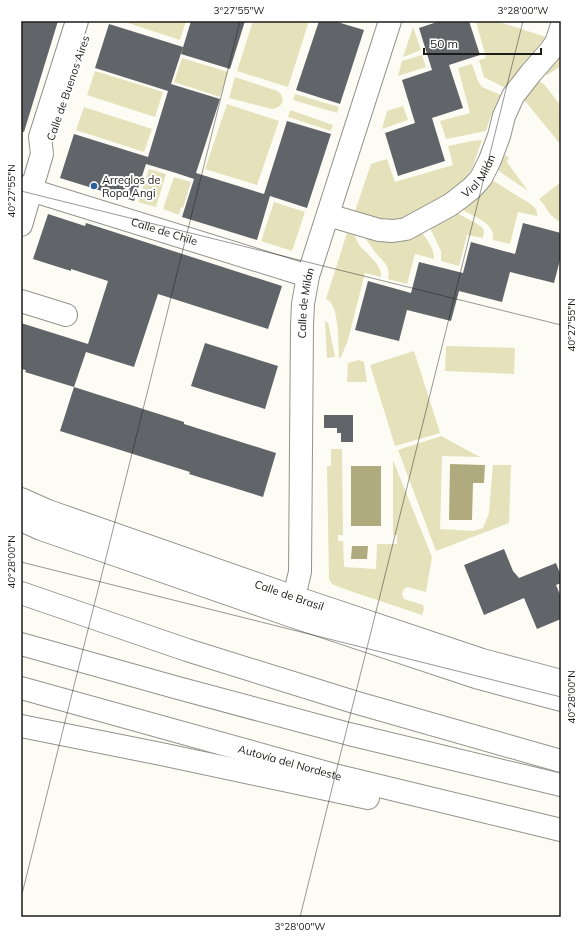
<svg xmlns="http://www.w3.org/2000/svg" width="582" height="938" font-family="Mulish,sans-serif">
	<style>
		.green { fill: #e5e1ba }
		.water { fill: #b0ab7f }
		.building { fill: #61656a }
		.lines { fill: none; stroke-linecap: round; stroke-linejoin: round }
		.minor-casing { stroke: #93938c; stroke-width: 24 }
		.highway-casing { stroke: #93938c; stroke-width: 24 }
		.minor { stroke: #fff; stroke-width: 22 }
		.highway { stroke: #fff; stroke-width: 22 }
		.ticks { fill: none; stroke: #1c1b19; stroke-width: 1; stroke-opacity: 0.45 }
		.poi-dot { fill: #296099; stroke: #fff; stroke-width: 1.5 }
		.labels { text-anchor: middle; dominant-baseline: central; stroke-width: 4; stroke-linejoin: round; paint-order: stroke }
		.street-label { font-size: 11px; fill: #1c1b19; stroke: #fff }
		.poi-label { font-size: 11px; fill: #1c1b19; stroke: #fff; text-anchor: start }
		.neatline { fill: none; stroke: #1c1b19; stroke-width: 1.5 }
		.ticks-label { font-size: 10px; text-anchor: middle; fill: #1c1b19 }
	</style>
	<rect width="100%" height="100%" fill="#fdfcf4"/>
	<path class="green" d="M122 21H186L180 40Z
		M253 21H309L288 87 237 71Z
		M476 21H496L546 37 520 69 507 89 484 77 479 60 486 58Z
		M413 27 421 50 403 57Z
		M561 48V66L547 75 540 72Z
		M422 55 426 67 398 76 402 61Z
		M182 58 228 72 220 97 174 82Z
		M472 64 478 81 482 87 501 95C495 107 489 119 486 131L446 139 440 121 470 113 458 68Z
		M95 71 163 92 155 117 87 95Z
		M235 77 277 91C287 97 283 108 272 109L229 98Z
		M535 79 544 84 561 106V145L521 96Z
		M295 94 339 107 337 113 293 100Z
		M227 104 279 121 257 185 205 169Z
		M403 106 408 120 382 129 387 111Z
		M84 107 152 129 144 152 76 130Z
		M290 110 333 125 331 131 288 117Z
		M482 140 472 169 458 187 442 198 401 221 382 223 354 214 371 164 387 159 395 182 453 165 448 146 472 141Z
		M499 151H505L504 155 509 157 507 162 528 191 493 167Z
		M149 169 166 174 156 207 138 202Z
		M174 177 191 182 183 208 181 207 179 215 163 209Z
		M489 178 529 203C534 206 538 210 537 216L518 212 510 244 493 240C496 222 473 217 461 209Z
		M561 182V222C548 216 548 208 539 199Z
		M274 202 305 212 292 251 261 241Z
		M456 212C463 218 480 223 484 230L483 238 467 235 459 266 441 261V251L428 224Z
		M419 229C425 237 435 249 434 259L415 254 407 284 388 279C391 265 383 262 375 252 371 247 368 241 364 236Z
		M347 233 354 235C356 238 358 243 360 246 367 254 383 266 381 277L365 273 348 340 341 357 339 358C338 345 340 304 326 299Z
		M325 321 328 323 329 327 335 357 327 358Z
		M446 346 515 348 514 374 445 371Z
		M414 351 440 433 395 446 370 365Z
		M359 360 364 362 367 382H347L348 363Z
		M441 436 480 457 442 456 440 529 473 531 483 528 489 513 493 465H511L509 523 436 551 398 450Z
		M331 449H342L343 535H338V541H343L344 567 376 569 377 544H397V535H393V460L432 557 426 592 407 587 403 590 402 594 404 599 423 605 424 609 422 615 347 590 332 584 329 579 327 466H331Z"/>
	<path class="water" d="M450 464 485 465 484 483H473L472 520H449Z
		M351 466H381V526H351Z
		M352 546H368L367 559H351Z"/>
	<path class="building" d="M21 21H58L24 132 21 131Z
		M191 21H245L230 69 181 54Z
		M319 21H334L364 30 340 104 296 90Z
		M440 21H469L480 55 449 65 463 108 432 118 445 161 398 176 385 133 415 123 402 80 432 70 419 28Z
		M109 24 183 47 171 84 220 99 196 173 264 194 287 121 331 134 307 208 270 196 257 240 182 217 194 179 176 173 146 164 134 201 60 178 74 134 148 157 168 91 95 68Z
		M48 214 85 226 86 223 282 286 268 329 158 294 134 367 86 352 74 387 25 372 26 370 21 369V323L88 344 108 281 71 269V271L33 259Z
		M523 223 561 233V256L554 283 510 272 502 302 459 291 451 321 407 310 399 341 355 330 368 281 411 293 419 262 463 273 471 242 515 254Z
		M205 343 278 366 265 409 191 386Z
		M74 387 184 422V424L276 453 263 497 189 474 190 472 60 431Z
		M324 415H353V442H341V433H337V428H324Z
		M504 549 513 571 519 578 556 563 561 576V583L556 585 561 597V619L537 629 524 598 484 615 464 565Z"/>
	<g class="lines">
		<g class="minor-casing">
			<g id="minor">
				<path id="s1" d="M21 187 308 276"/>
				<path id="s2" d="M328 215 379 230 393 231 406 229 450 205 458 199 472 188 481 178 490 160 499 136 504 116 513 96 531 73 551 50 556 43 561 28"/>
				<path d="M21 225 42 154 40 137 77 21"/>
				<path d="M21 301 66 315"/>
				<path id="s3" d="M21 499 48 511 294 597 482 660 561 681"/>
				<path d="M21 520 41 529 289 615 479 678 561 700"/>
				<path id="s4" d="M294 597 300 572 302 325 303 304 308 276 390 21"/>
			</g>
		</g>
		<g class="highway-casing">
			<g id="highway">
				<path d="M21 593 187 650 354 702 561 761"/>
				<path d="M21 644 178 688 349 734 561 785"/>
				<path id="s5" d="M21 688 338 776 561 830"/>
				<path d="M21 726 161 754 368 798"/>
			</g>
		</g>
		<use href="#minor" class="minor"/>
		<use href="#highway" class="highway"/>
	</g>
	<path class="ticks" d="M21 191 561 325M21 562 561 697M21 898 240 21M300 917 523 21"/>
	<circle class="poi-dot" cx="94" cy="186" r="4"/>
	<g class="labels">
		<g class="street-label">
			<text transform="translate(68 88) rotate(-71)">Calle de Buenos Aires</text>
			<text stroke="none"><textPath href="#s2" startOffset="172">Vial Milán</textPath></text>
			<text stroke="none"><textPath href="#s1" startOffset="150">Calle de Chile</textPath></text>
			<text stroke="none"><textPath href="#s4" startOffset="295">Calle de Milán</textPath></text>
			<text stroke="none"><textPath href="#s3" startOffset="285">Calle de Brasil</textPath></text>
			<text stroke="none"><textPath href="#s5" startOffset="279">Autovía del Nordeste</textPath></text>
		</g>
		<g class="poi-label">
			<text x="102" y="180">Arreglos de<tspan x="102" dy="13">Ropa Angi</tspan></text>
		</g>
	</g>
	<rect width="582" height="938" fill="none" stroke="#ffffff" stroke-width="44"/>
	<path d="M424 48v6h117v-6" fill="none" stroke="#1c1b19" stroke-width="2"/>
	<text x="430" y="48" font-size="12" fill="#1c1b19" stroke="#ffffff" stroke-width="3" paint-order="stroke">50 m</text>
	<rect x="22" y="22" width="538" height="894" class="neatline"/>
	<g class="ticks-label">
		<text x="239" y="14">3°27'55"W</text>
		<text x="523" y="14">3°28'00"W</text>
		<text transform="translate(11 191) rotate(-90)" y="4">40°27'55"N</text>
		<text transform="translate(571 325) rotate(-90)" y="4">40°27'55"N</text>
		<text transform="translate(11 562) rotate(-90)" y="4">40°28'00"N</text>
		<text transform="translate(571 697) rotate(-90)" y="4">40°28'00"N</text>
		<text x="300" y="930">3°28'00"W</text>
	</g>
</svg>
